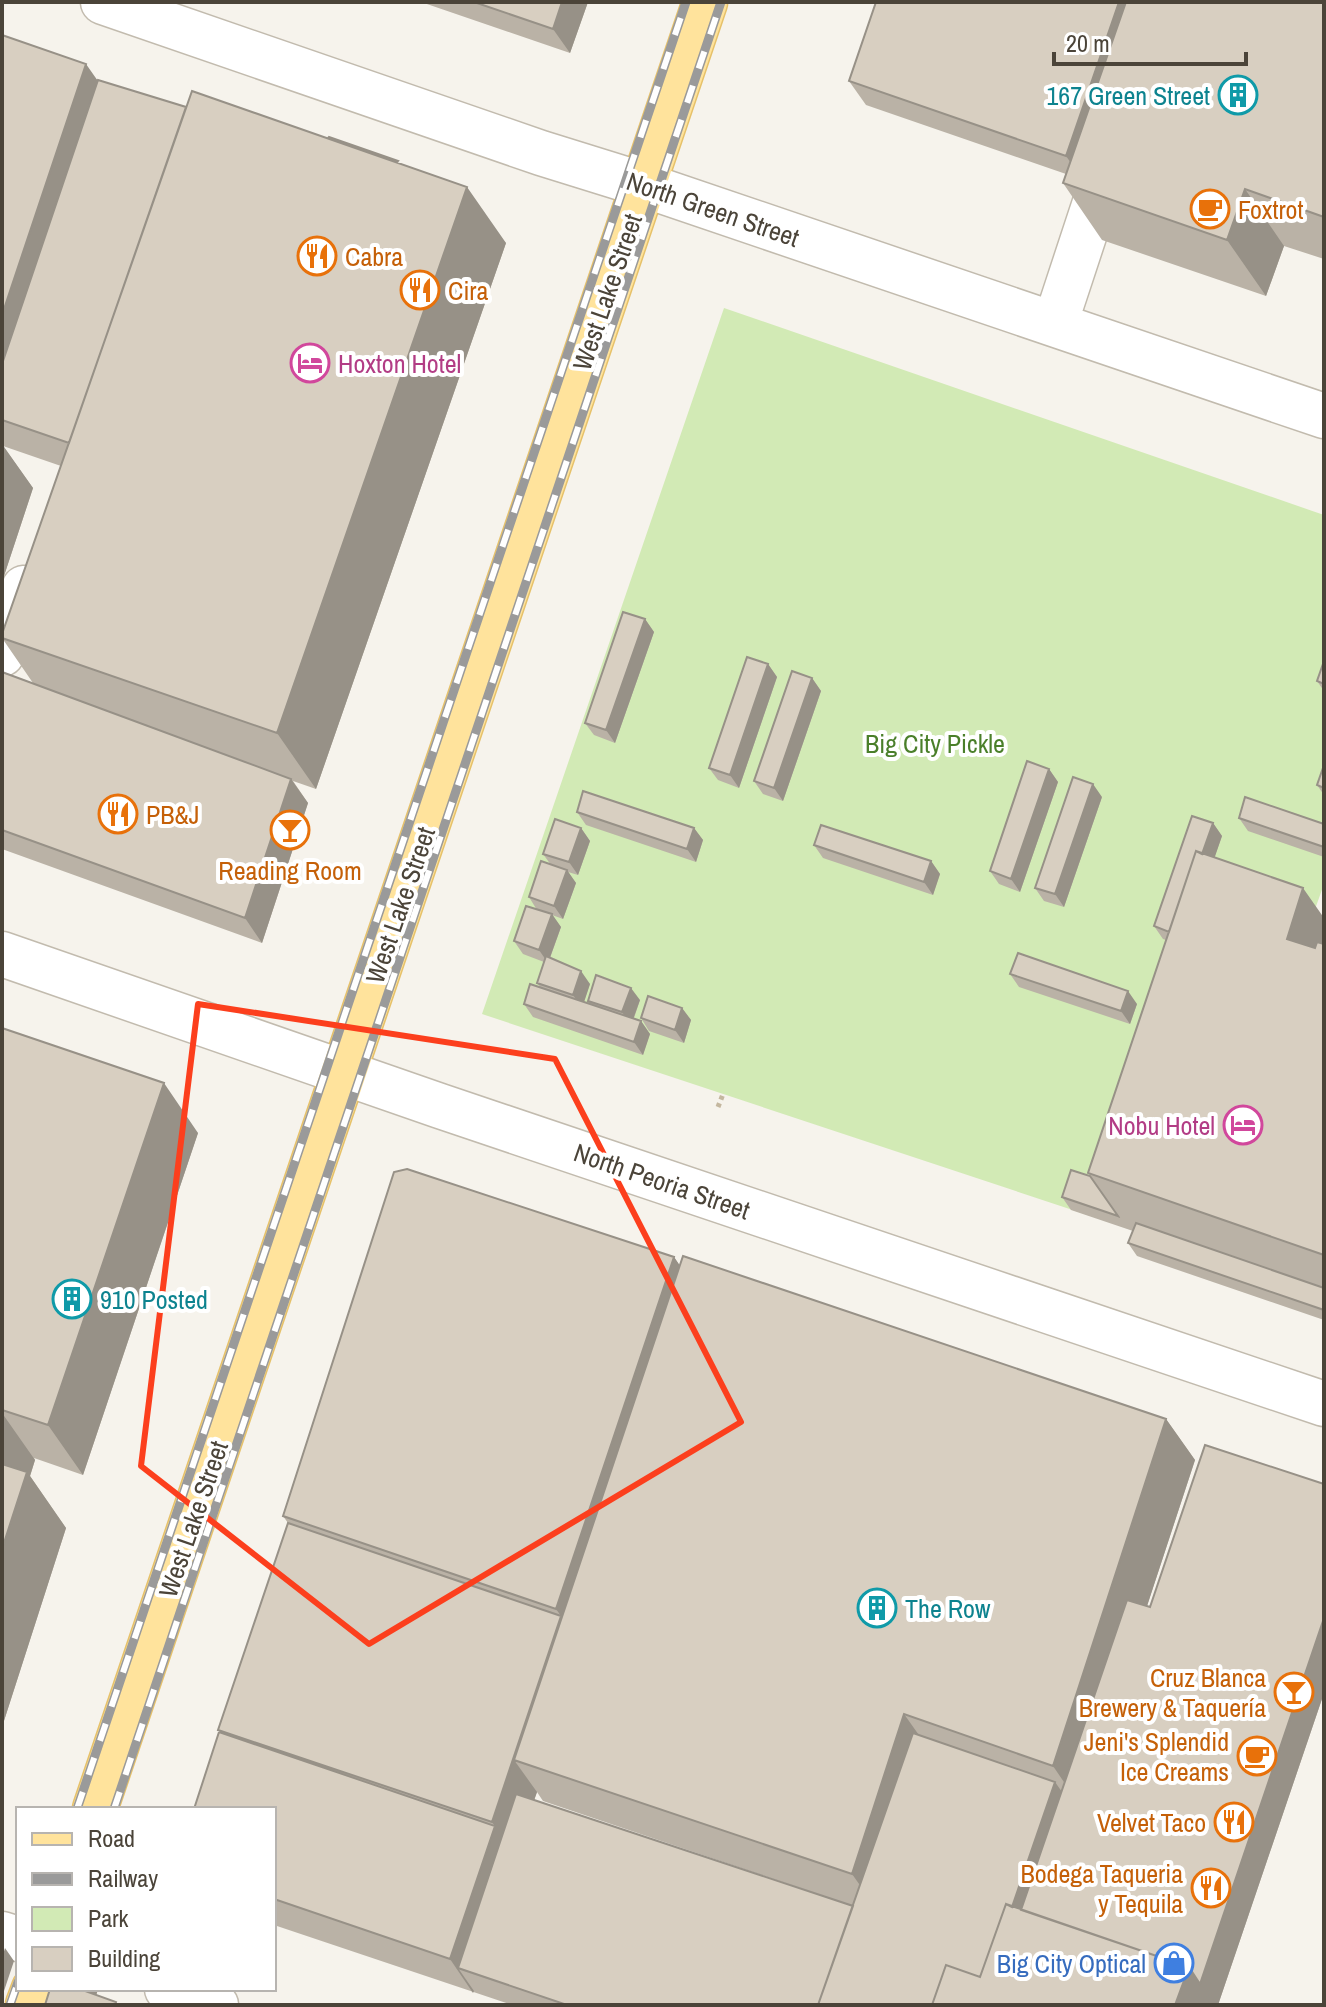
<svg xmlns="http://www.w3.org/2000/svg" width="1326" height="2007" font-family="'Archivo Narrow',sans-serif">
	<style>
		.green { fill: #d2eab5 }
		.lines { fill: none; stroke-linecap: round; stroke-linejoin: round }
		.minor-casing { stroke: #c2bbae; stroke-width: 47 }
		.major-casing { stroke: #e6c16a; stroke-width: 47 }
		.path { stroke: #c4b79f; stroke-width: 5; stroke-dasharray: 4 4; stroke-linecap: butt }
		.minor { stroke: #fff; stroke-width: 44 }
		.major { stroke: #ffe39c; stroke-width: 44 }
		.rail-casing { stroke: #9a9a9a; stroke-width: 9 }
		.rail { stroke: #fff; stroke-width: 6; stroke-dasharray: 18; stroke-linecap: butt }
		.wall { fill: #bab2a6; fill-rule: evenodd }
		.shaded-wall { fill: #979187 }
		.building { fill: #d8cfc1; stroke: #979187; stroke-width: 2 }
		.marked { fill: none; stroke: #fc3f1d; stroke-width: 6; stroke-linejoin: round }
		.labels { text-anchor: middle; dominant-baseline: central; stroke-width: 8; stroke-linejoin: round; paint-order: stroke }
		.culture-label { font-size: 26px; fill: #0d838f; stroke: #fff; text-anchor: start }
		.street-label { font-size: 26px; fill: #4b4439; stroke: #fff }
		.food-label { font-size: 26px; fill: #c56008; stroke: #fff; text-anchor: start }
		.hotel-label { font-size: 26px; fill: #b23c85; stroke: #fff; text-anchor: start }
		.park-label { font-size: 26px; fill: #4a7f2a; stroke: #fff }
		.shop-label { font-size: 26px; fill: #366cbe; stroke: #fff; text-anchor: end }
	</style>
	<rect width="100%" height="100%" fill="#f6f3ec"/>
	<path class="green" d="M724 308 1324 515V884L1309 926 1187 1048 1127 1228 482 1014Z"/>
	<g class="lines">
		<g class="minor-casing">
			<path id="minor" d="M103 2 541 153 644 185 1324 416
				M1055 324 1108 163
				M2 654 24 588
				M2 954 440 1106 1324 1404
				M2 1934 18 1939
				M167 1989 216 2005"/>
		</g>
		<g class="major-casing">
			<path id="major" d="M95 1809 705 2
				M28 2005 34 1989"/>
		</g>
		<path class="path" d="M718 1107 723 1094"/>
		<use href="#minor" class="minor"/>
		<use href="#major" class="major"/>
		<g class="rail-casing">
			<path id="rail" d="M77 1809 686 2
				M114 1809 721 2
				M10 2005 18 1982"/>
		</g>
		<use href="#rail" class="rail"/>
	</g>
	<path class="wall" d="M421 2H588L570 53Z
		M1324 2V259L1284 246 1266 296 1102 240 1063 183 1066 174 866 105 849 81Z
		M2 35 98 80 186 107 400 163 506 243 316 789 293 781 308 803 262 943 2 849V672L33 683 2 638 61 466 3 446 33 488 2 582Z
		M645 619 654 632 615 743 594 735 585 723Z
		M1324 661V691L1317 681Z
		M768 664 777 677 739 788 718 780 709 768Z
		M812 678 821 691 783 801 763 794 754 781Z
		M1324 765V795L1317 785Z
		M1049 769 1058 782 1020 892 999 884 990 871Z
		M1102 797 1064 907 1044 901 1035 888Z
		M577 812 694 828 703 840 696 862 586 825Z
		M1239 818 1324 824V857L1248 831Z
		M1213 823 1222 836 1214 858 1324 918V1320L1137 1256 1128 1243 1133 1231 1071 1210 1062 1197 1090 1176 1088 1173 1166 940 1163 939 1154 926Z
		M581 828 590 841 578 875 568 872 576 883 563 919 552 915 561 927 550 958 590 984 584 1002 590 1004 588 1001 640 1000 634 1018 641 1021 650 1034 643 1055 533 1017 524 1004 540 987 537 983 544 962 523 954 514 941 537 910 529 897 551 865 543 854Z
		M814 845 931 861 940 874 933 895 823 858Z
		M1010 974 1137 1004 1130 1024 1019 987Z
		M682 1008 691 1020 684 1043 649 1031 641 1018Z
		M2 1028 198 1133 83 1475 34 1458 35 1460 30 1476 66 1528 2 1727Z
		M674 1257 680 1266 1166 1419 1195 1460 1147 1606 1324 1693 1218 2005H512L274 1925V1809L218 1730 288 1523 283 1516ZM537 1792 543 1801 853 1906 534 1800Z"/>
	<path class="shaded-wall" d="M562 2H588L570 53 553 29Z
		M1119 2H1144L1083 180 1066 156Z
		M86 64 121 114 2 420V315Z
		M467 187 506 243 316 789 277 733Z
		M1245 189 1284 246 1266 296 1227 240Z
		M2 444 33 488 2 582Z
		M645 619 654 632 615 743 606 730Z
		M768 664 777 677 739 788 730 775Z
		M812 678 821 691 783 801 774 788Z
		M1049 769 1058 782 1020 892 1011 879Z
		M291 779 308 803 262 943 245 918Z
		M1093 784 1102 797 1064 907 1055 894Z
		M1213 823 1222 836 1184 947 1175 934Z
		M581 828 590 841 578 875 569 862Z
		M694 828 703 840 696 862 687 849Z
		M931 861 940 874 933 895 924 882Z
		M567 870 576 883 563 919 554 906Z
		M1303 888 1324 918V992L1287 939Z
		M552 914 561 927 548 963 539 950Z
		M581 971 590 984 582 1008 573 995Z
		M631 988 640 1000 631 1025 622 1012Z
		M1128 991 1137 1004 1130 1024 1121 1011Z
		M682 1008 691 1020 684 1043 675 1030Z
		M641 1021 650 1034 643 1055 634 1042Z
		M164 1083 198 1133 83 1475 48 1425Z
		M674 1257 702 1298 514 1760 537 1792 515 1856 492 1822 561 1616 556 1609Z
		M2 1413 35 1460 30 1476 66 1528 2 1727Z
		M1166 1419 1195 1460 1081 1807 1053 1766Z
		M1324 1618V1693L1218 2005H1175L1189 1967Z
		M904 1714 933 1755 881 1915 852 1874Z
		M1055 1782 1079 1816 985 1984Z
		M495 1826 518 1860 458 1968 474 1991 473 1993 450 1959Z
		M5 1948 14 1961 2 1997V1958Z
		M86 1989H98L94 2004 85 1991Z"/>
	<path class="building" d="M474 2H562L553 29Z
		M876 2H1119L1066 156 849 81Z
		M1126 2H1324V217L1245 189 1227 240 1063 183Z
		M2 35 86 64 2 315Z
		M98 80 186 107 69 443 2 420V364Z
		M192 91 467 187 277 733 2 638V634Z
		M329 137 398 161 397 162 328 138Z
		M623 612 645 619 606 730 585 723Z
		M747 657 768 664 730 775 709 768Z
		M1324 661V684L1317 681Z
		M792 671 812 678 774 788 754 781Z
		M2 672 291 779 245 918 2 830Z
		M1027 761 1049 769 1011 879 990 871Z
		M1324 765V788L1317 785Z
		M1073 777 1093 784 1055 894 1035 888Z
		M583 791 694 828 687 849 577 812Z
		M1245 797 1324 824V847L1239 818Z
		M1192 816 1213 823 1202 854 1196 851 1169 932 1154 926Z
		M555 819 581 828 569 862 543 854Z
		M821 825 931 861 924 882 814 845Z
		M1196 851 1303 888 1287 939 1315 948 1317 942 1324 944V1255L1088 1173Z
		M541 861 567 870 554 906 529 897Z
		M526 906 552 914 539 950 514 941Z
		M1018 953 1128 991 1121 1011 1010 974Z
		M546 956 581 971 573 995 537 983Z
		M596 975 631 988 622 1012 588 1001Z
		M530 984 641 1021 634 1042 524 1004Z
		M648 996 682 1008 675 1030 641 1018Z
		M2 1028 164 1083 48 1425 2 1410Z
		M407 1169 674 1257 556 1609 283 1516 394 1172Z
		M1071 1170 1090 1176 1118 1216 1062 1197Z
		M1136 1223 1324 1288V1310L1128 1243Z
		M683 1256 1166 1419 1053 1766 904 1714 852 1874 514 1760Z
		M1205 1445 1324 1484V1618L1200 1984 1189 1967 1021 1910 1127 1600 1150 1607Z
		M2 1464 27 1472 2 1549Z
		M288 1523 561 1616 492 1822 218 1730Z
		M219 1732 495 1826 450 1959 274 1899V1809H194Z
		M913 1733 1055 1782 1012 1907 1006 1904 980 1977 946 1965 932 2005H818Z
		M516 1794 853 1906 818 2005H567L458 1968Z
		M1006 1904 1189 1967 1175 2005H932L946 1965 980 1977Z
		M50 1989H86L85 1991 116 2002 115 2005H45Z"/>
	<path class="marked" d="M198 1004 555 1059 741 1422 369 1644 141 1466Z"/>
	<defs>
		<g id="building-ring" transform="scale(2)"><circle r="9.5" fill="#fff" stroke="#0f9aa8" stroke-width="1.5"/><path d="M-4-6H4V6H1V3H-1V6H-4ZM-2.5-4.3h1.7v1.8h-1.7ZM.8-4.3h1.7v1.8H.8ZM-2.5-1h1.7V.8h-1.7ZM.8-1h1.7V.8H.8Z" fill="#0f9aa8"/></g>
		<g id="cafe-ring" transform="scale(2)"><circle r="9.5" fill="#fff" stroke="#e8710a" stroke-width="1.5"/><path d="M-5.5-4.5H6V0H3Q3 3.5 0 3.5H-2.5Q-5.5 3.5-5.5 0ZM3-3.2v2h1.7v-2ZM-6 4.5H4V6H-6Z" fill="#e8710a"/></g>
		<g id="restaurant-ring" transform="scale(2)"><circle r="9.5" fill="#fff" stroke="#e8710a" stroke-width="1.5"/><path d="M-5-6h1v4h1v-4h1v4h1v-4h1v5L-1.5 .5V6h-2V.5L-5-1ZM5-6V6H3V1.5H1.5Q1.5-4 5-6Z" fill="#e8710a"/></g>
		<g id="hotel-ring" transform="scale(2)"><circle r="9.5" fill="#fff" stroke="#d1479c" stroke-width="1.5"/><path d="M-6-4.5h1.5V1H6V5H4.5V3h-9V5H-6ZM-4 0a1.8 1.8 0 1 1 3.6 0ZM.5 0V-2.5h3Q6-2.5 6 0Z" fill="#d1479c"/></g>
		<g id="bar-ring" transform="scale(2)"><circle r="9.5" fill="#fff" stroke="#e8710a" stroke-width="1.5"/><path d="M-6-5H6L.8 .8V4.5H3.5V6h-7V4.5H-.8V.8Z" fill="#e8710a"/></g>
		<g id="shop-ring" transform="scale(2)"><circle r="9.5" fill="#fff" stroke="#3f7fe0" stroke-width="1.5"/><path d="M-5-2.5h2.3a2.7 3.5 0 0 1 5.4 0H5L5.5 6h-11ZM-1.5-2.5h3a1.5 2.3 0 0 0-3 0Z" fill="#3f7fe0"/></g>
	</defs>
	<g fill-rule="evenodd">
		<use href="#building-ring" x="1238" y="95"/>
		<use href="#cafe-ring" x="1210" y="209"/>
		<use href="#restaurant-ring" x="317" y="256"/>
		<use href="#restaurant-ring" x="420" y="290"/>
		<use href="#hotel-ring" x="310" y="363"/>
		<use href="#restaurant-ring" x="118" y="814"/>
		<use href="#bar-ring" x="290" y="830"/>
		<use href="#hotel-ring" x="1243" y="1125"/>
		<use href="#building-ring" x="72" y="1299"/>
		<use href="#building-ring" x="877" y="1608"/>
		<use href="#bar-ring" x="1294" y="1692"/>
		<use href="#cafe-ring" x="1257" y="1756"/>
		<use href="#restaurant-ring" x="1234" y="1822"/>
		<use href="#restaurant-ring" x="1211" y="1888"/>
		<use href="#shop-ring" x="1174" y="1963"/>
	</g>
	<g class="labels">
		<g class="culture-label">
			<text x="1210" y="95" text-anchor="end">167 Green Street</text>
			<text x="100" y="1299">910 Posted</text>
			<text x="905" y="1608">The Row</text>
		</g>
		<g class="street-label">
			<text transform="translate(713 209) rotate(19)">North Green Street</text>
			<text transform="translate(607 292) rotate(-71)">West Lake Street</text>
			<text transform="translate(400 905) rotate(-71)">West Lake Street</text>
			<text transform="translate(662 1181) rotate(19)">North Peoria Street</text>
			<text transform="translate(193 1519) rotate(-71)">West Lake Street</text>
		</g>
		<g class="food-label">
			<text x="1238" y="209">Foxtrot</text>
			<text x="345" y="256">Cabra</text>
			<text x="448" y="290">Cira</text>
			<text x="146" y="814">PB&amp;J</text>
			<text x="290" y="870" text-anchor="middle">Reading Room</text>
			<text x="1266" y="1677" text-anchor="end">Cruz Blanca<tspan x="1266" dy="30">Brewery &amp; Taquería</tspan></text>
			<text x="1229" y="1741" text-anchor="end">Jeni's Splendid<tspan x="1229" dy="30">Ice Creams</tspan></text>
			<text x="1206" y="1822" text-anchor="end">Velvet Taco</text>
			<text x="1183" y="1873" text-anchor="end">Bodega Taqueria<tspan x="1183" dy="30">y Tequila</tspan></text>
		</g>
		<g class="hotel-label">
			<text x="338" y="363">Hoxton Hotel</text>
			<text x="1215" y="1125" text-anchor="end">Nobu Hotel</text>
		</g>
		<g class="park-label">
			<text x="935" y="743">Big City Pickle</text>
		</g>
		<g class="shop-label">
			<text x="1146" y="1963">Big City Optical</text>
		</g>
	</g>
	<rect width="1326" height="2007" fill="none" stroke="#4b4439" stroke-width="8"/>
	<rect x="16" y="1807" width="260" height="184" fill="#ffffff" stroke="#b7b4b0" stroke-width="2"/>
	<rect x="32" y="1833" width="40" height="12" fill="#ffe39c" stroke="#b7b4b0" stroke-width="2"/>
	<text x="88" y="1847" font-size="24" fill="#4b4439">Road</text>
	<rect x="32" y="1873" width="40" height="12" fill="#9a9a9a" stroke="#b7b4b0" stroke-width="2"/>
	<text x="88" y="1887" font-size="24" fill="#4b4439">Railway</text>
	<rect x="32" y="1907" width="40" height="24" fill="#d2eab5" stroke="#b7b4b0" stroke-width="2"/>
	<text x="88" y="1927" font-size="24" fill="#4b4439">Park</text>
	<rect x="32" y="1947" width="40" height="24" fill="#d8cfc1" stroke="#b7b4b0" stroke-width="2"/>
	<text x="88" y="1967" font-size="24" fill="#4b4439">Building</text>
	<path d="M1054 52v12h192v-12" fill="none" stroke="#4b4439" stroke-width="4"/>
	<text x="1066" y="52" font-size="24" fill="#4b4439" stroke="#ffffff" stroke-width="6" paint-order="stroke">20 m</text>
</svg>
